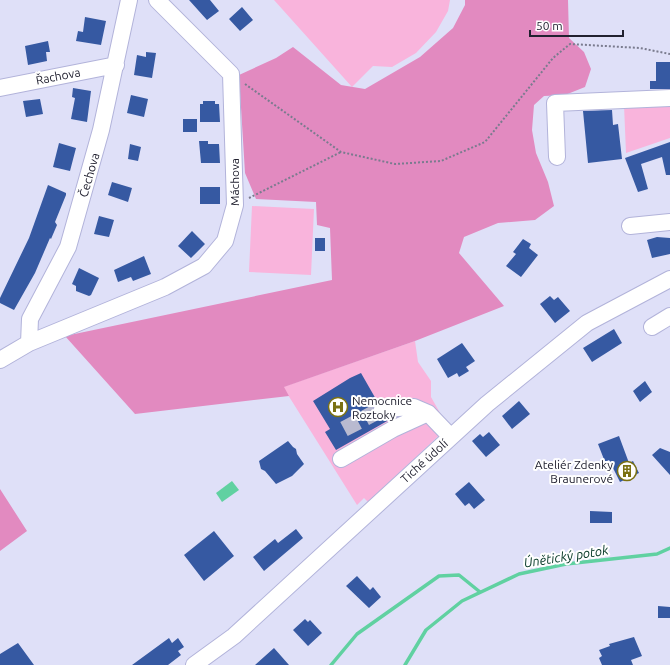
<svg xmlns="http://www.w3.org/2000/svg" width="670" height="665" font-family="Ubuntu,sans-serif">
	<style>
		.green { fill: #f9b4dc }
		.forest { fill: #e28ac0 }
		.water { fill: #60d1a1 }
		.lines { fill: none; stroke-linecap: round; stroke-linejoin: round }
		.stream { stroke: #60d1a1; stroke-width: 3.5 }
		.building { fill: #3659a2 }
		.minor-tunnel { stroke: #b9bad0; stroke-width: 16; stroke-dasharray: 16 8; stroke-linecap: butt }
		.minor-casing { stroke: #b2b3da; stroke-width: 18 }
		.path { stroke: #7a7b8e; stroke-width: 2; stroke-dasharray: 2 2; stroke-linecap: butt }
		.minor { stroke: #fff; stroke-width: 16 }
		.labels { text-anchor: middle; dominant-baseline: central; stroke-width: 4; stroke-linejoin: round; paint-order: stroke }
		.street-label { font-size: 12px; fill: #212130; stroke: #fff }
		.poi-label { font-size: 12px; fill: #212130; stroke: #fff; text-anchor: start }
		.water-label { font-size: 13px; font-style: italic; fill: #003422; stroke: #fff }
	</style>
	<rect width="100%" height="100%" fill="#dfe0f8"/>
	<path class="green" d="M274 0H450L448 11 436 32 416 53 392 67 373 66 352 87Z
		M624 105H670V138L626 153Z
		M252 206 314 209 311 275 249 272Z
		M415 341 418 362 431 381V397L448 427 368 502 364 498 357 505 283 387Z"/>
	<path class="forest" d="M465 0H568L569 38 584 52 591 69 585 87 565 95 544 96 534 105 532 130 536 153 548 182 554 206 535 220 498 223 464 237 459 253 504 306 415 341 284 387 289 396 135 414 65 336 332 280 330 228 317 225 316 202 256 199 245 173 239 75 276 58 293 47 341 85 365 89 420 57 453 28 465 5Z
		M0 489 27 531 0 551Z"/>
	<path class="water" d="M232 481 239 490 222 502 216 493Z"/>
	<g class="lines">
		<path class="stream" d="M331 665 357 634 439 576 459 575 480 592
			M405 665 426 630 462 601 519 574 566 564 657 554 670 548"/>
	</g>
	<path class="building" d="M189 0H210L219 11 207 20Z
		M242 7 253 20 240 31 229 19Z
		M85 17 106 21 101 45 76 41 78 31 83 32Z
		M48 41 50 52H46L47 61 28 65 25 46Z
		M146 52 156 53 152 78 134 75 137 55 146 57Z
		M656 62H670V89H650V81H656Z
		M73 88 91 91 87 122 71 119 75 98 72 97Z
		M131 95 148 99 144 117 127 113Z
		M40 99 43 114 26 117 23 101Z
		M203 101H215V104H219L220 122H200V104H203Z
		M612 110 613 125 618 124 622 159 588 163 583 111Z
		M183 119H197V132H183Z
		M199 141H208V144H219L220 163H201Z
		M670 142V175H666L662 157 641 164 648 189 638 192 625 158Z
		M59 143 76 148 70 171 53 167Z
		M130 144 141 147 138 161 128 159Z
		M112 182 132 188 128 202 108 195Z
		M48 185 66 193V195L55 222 57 225 51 239 50 238 35 273 14 310 0 303V298L29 238Z
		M200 187H220V204H200Z
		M99 216 114 220 109 237 94 234Z
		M192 231 205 244 191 258 178 246Z
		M657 237 670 238V254L652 258 647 240Z
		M315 238H325V251H315Z
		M523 239 531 244 529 248 538 255 521 277 506 266 516 254 513 252Z
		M144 256 151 274 133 281 131 277 118 282 114 270Z
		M79 268 99 278 91 295 89 296 76 291V286L72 284Z
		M550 296 554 300 558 297 570 311 555 323 540 304Z
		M614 329 622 343 592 362 583 348Z
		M462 343 475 361 466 367 469 371 459 377 457 373 448 378 437 359Z
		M361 373 377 401 373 405 374 414 378 418H388L389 420 336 450 325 432 330 429 313 401 350 378Z
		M645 381 652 392 640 402 633 391Z
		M519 401 530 414 512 429 502 416Z
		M489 432 500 445 486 457 472 441 480 434 483 437Z
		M619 436 629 463 633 461 639 473 620 482 609 460 605 462 598 444Z
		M288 441 293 447 296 449 297 454 304 464 292 476 276 484 265 471 261 469 259 461Z
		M660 448 670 452V475L652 455Z
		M469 482 485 500 474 509 469 503 465 506 455 494Z
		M590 511 612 512V523H590Z
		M296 529 303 538 264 571 253 557 275 539 278 543Z
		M214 531 234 556 204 581 184 555Z
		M357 576 370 590 373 587 381 597 369 608 346 586Z
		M658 606 670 607V618H658Z
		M305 619 308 622 310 620 322 633 308 646 293 630Z
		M634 637 642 656 631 660 633 665H602L599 658 602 656 599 650 610 646 609 644Z
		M169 638 172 643 178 638 184 647 178 651 181 655 168 665H132Z
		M18 643 34 665H0V654Z
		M274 648 289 665H255Z"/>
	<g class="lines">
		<path class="minor-tunnel" d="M344 429 382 409"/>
		<g class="minor-casing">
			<path id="minor" d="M0 88 116 65
				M557 157 555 103 670 98
				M630 226 670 222
				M652 327 670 316
				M29 343 30 319 68 247 101 130 129 0
				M0 360 29 343 165 287 204 266 225 241 235 205 231 74 157 0
				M382 409 414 407 428 413 451 437
				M341 459 393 429 428 413
				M194 665 234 636 487 404 587 323 670 279"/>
		</g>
		<path class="path" d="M245 84 341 152 395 164 441 161 485 142 553 58 570 44 640 48 670 54
			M249 198 341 152"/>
		<use href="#minor" class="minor"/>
	</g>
	<defs>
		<g id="hospital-ring" transform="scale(1)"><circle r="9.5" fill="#fff" stroke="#7b7112" stroke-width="1.5"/><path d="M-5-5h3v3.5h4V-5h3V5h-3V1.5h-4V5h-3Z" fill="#7b7112"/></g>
		<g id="building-ring" transform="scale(1)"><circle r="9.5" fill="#fff" stroke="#7b7112" stroke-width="1.5"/><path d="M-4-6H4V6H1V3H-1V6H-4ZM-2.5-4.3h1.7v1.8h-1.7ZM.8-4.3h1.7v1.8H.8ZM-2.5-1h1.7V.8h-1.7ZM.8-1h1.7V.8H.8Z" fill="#7b7112"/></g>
	</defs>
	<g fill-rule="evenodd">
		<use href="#hospital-ring" x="338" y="407"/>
		<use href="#building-ring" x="627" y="471"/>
	</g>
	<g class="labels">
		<g class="street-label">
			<text transform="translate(58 76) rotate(-11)">Řachova</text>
			<text transform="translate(89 175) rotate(-74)">Čechova</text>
			<text transform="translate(234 182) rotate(-90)">Máchova</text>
			<text transform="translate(424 461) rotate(-42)">Tiché údolí</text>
		</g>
		<g class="poi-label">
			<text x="352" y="400">Nemocnice<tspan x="352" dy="14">Roztoky</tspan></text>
			<text x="613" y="464" text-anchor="end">Ateliér Zdenky<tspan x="613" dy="14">Braunerové</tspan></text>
		</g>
		<g class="water-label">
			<text transform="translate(566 556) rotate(-9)">Únětický potok</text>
		</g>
	</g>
	<path d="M530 30v6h93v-6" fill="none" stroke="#212130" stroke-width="2"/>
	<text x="536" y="30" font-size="12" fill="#212130" stroke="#ffffff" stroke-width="3" paint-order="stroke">50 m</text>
</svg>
